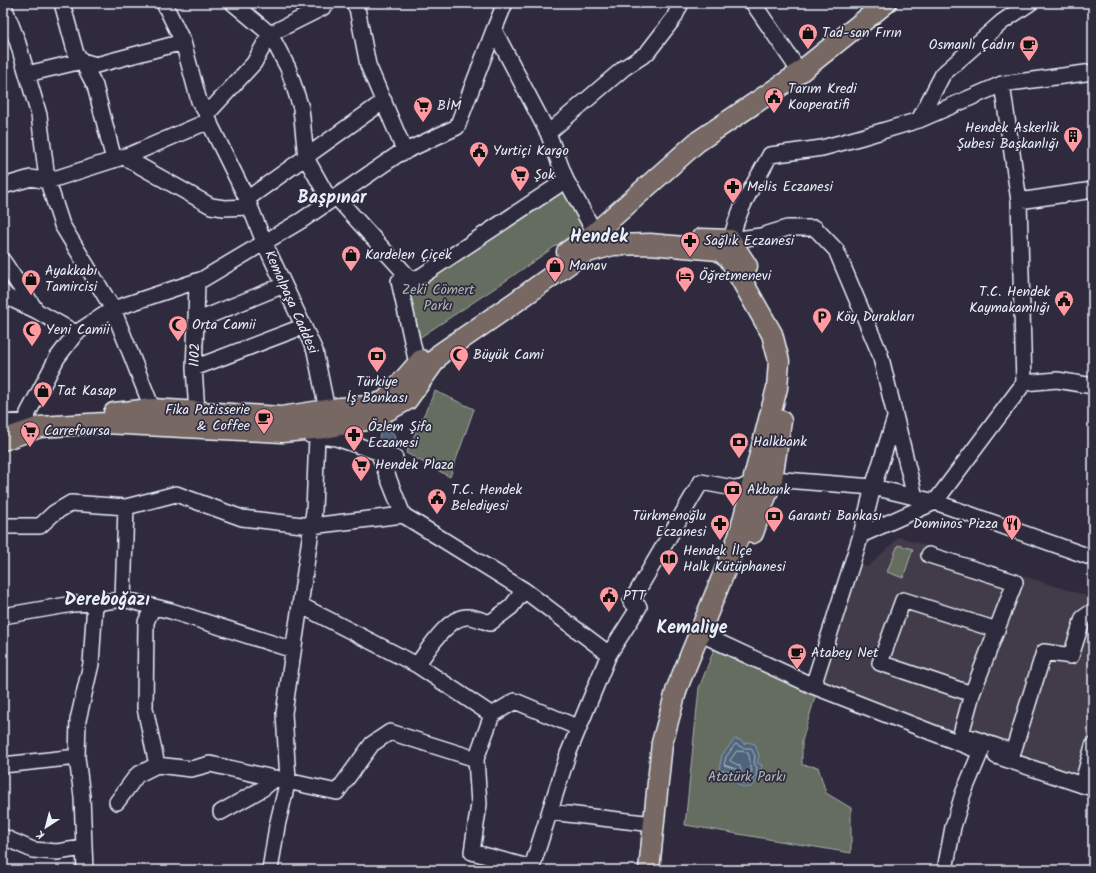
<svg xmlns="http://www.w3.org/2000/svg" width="1096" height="873" font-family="Kalam,sans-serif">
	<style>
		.built { fill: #433b48 }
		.green { fill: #656d60; stroke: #a6afac }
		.water { fill: #4f637a; stroke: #8c9cac }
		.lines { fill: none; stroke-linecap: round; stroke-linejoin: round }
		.shore { stroke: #abb8c6; stroke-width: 1 }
		.minor-casing { stroke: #e8f1f8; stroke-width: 18 }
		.major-casing { stroke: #e8f1f8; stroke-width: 23 }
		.minor { stroke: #2f2a3d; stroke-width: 15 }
		.major { stroke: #776864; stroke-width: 20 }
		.labels { text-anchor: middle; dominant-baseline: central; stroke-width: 3.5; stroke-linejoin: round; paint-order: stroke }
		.poi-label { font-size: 14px; fill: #e8f1f8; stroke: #2f2a3d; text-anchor: start }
		.park-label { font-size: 14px; fill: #adb6b4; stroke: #2f2a3d }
		.street-label { font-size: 14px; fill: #e8f1f8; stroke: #2f2a3d }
		.district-label { font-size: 18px; font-weight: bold; fill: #e8f1f8; stroke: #2f2a3d }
	</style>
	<rect width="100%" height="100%" fill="#2f2a3d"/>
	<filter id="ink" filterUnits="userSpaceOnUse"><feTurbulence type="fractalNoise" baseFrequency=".025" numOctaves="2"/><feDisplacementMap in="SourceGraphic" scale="8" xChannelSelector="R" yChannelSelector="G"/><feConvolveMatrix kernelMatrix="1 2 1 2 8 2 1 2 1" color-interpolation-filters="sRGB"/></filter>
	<g filter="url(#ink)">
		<path class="built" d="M899 537 1093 598V746L1082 785 981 751 813 686 853 562 868 567Z"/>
		<path class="green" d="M568 185 587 224 504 282 416 340 409 289Z
			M435 391 474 409 450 477 406 453Z
			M898 545 913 549 903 578 887 572Z
			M715 647 816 694 802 741V765L818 767 826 793 851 808V853L685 825 699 688Z"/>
		<path class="water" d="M379 438a8 8 0 1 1 16 0a8 8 0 1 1-16 0Z
			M735 739 742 741 744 744 747 742 755 744 759 756 757 763 762 765 759 778 751 787C740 788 733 784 733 772L719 770 722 755Z"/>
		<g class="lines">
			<path class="shore" d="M736 744 743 748H751L755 756 754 763 757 768 756 776 749 783H742L737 776 736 769 724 765 726 757Z
				M737 751 747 752C751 757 749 765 752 771L747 778 742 775 740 766 730 761Z"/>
			<g class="minor-casing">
				<path id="minor" d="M62 3 76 54 82 61 95 86 114 160
					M164 3 183 42 199 101 207 114
					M233 3 270 34 288 68 301 108 306 158 330 201
					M353 3 357 8 368 65 405 152
					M505 3 494 30 548 133
					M753 3 800 72
					M3 4 17 40 39 115 47 179 62 225 113 309 156 418
					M27 74 82 61 96 65 183 42
					M1002 84 1019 201 1093 190
					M919 120 943 74 1002 22 1030 3
					M124 157 211 206 224 208 250 207
					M3 186 31 178 48 181 132 154 204 123 211 126
					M336 197 412 281
					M247 199 384 101
					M595 233 566 180 548 133 624 68 647 53 674 18 681 3
					M730 240 761 236 787 228H815L836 250 880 354 915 497
					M730 251C732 217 754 185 770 155L822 148 862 137 919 120 1002 84 1093 72
					M3 261 35 309
					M3 292 7 297 35 310 76 333
					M196 321 197 281
					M417 364 399 281H412L423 275 566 180
					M194 368 294 330
					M1024 383 1057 380 1093 386
					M327 410 315 351 264 242 247 199 211 126 207 114 254 63 270 34 322 8 328 3
					M197 412 194 368 196 321 284 285
					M3 423 27 421 28 413 57 358 76 333 113 309 203 279 302 220 397 155 457 127 494 30
					M310 435 336 438 395 458
					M378 452 403 515
					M126 507 176 494 242 518 311 526 403 515 524 590
					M6 526H40L54 513 71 503 126 507 123 599
					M861 535 935 502 1024 383 1019 201
					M929 555 1015 582 972 694 961 734 1013 752 1044 652 1071 656 1083 618 1093 611
					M631 602 701 482 739 489 754 482 772 479 873 487 935 502 1093 558
					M300 605 417 665 492 715
					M3 616 73 604 95 603 123 599 171 611 293 650
					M701 634 813 686 972 748
					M417 665C428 650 447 618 466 617 473 616 483 621 490 623L511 607 524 590 609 654
					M813 686 861 535 873 487 895 418
					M972 694 880 663 903 600 997 630
					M1093 746 1082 785 1093 788
					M996 756 1082 785
					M77 757 82 797 85 870
					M476 759 492 715 515 701 579 728
					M3 765 77 757 78 720 91 664 95 603
					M157 765 191 769 210 764 337 792 372 744 390 732 476 759 479 804 472 852 532 868
					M117 802 137 775 157 765 145 708 146 622 153 607
					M221 812 262 789 276 778
					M550 812 653 824
					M3 837 33 850 57 852 83 848
					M270 870 277 826 288 780 284 713 314 511 317 436
					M531 870 568 754 609 654 639 607
					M945 870 953 827 963 794 981 751"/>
			</g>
			<g class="major-casing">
				<path id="major" d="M701 239 730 240 747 266
					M567 252 595 233 697 142 795 76 886 3
					M114 413 152 409 281 417 340 408 370 406 385 401 421 360
					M3 440 40 427 105 423 282 432 325 428 372 419 407 400 440 354 514 303 584 253 613 245 650 244 718 250 729 258 772 334 779 361 777 388 739 536 677 688 662 743 649 870
					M753 533 772 479 781 421"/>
			</g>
			<use href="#minor" class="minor"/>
			<use href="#major" class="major"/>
		</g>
	</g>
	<defs>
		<g id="shop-pin" transform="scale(1)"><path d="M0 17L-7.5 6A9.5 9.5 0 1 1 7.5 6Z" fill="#ff9aa2" stroke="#2f2a3d"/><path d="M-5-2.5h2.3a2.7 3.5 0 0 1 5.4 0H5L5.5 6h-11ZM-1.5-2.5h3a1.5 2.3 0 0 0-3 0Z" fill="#111"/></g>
		<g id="cafe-pin" transform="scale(1)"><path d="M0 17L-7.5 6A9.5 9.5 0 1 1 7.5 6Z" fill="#ff9aa2" stroke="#2f2a3d"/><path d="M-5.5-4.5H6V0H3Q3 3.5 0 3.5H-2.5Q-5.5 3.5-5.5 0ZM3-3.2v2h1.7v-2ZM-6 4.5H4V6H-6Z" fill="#111"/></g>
		<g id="civic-pin" transform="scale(1)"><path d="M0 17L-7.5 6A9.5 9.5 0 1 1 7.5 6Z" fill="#ff9aa2" stroke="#2f2a3d"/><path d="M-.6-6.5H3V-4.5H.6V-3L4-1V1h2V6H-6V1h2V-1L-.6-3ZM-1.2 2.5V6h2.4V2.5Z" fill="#111"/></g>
		<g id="supermarket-pin" transform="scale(1)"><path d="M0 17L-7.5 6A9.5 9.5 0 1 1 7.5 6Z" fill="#ff9aa2" stroke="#2f2a3d"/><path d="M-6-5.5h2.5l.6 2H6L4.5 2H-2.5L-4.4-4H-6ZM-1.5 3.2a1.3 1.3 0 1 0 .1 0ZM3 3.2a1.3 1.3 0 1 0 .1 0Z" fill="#111"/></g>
		<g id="building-pin" transform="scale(1)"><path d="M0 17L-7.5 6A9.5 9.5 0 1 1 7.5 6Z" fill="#ff9aa2" stroke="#2f2a3d"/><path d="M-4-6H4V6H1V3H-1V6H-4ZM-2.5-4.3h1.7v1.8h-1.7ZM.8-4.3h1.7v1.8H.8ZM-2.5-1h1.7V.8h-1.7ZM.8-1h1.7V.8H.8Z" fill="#111"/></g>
		<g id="pharmacy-pin" transform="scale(1)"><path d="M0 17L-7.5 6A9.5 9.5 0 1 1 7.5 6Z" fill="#ff9aa2" stroke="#2f2a3d"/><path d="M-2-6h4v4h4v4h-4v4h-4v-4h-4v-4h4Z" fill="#111"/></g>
		<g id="hotel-pin" transform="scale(1)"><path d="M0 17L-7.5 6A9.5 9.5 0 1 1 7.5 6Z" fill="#ff9aa2" stroke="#2f2a3d"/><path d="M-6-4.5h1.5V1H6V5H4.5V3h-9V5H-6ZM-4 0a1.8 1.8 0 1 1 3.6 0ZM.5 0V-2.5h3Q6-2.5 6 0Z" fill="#111"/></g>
		<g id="parking-pin" transform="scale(1)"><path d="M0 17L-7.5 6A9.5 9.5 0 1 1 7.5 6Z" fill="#ff9aa2" stroke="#2f2a3d"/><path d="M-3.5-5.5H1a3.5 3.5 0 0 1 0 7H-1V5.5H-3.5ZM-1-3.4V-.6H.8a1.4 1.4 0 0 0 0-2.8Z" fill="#111"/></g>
		<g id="mosque-pin" transform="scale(1)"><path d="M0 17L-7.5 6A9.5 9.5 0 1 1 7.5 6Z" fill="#ff9aa2" stroke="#2f2a3d"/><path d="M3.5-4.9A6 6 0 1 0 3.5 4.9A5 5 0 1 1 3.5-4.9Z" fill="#111"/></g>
		<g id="bank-pin" transform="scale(1)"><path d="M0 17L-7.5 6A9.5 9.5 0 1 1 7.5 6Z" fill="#ff9aa2" stroke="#2f2a3d"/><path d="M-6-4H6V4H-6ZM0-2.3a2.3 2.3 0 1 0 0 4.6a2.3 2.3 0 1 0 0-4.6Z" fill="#111"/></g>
		<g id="restaurant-pin" transform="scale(1)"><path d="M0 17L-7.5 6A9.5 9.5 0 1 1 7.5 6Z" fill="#ff9aa2" stroke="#2f2a3d"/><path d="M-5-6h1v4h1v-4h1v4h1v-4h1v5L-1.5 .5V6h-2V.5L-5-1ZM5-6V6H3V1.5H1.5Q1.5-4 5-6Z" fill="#111"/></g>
		<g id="library-pin" transform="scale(1)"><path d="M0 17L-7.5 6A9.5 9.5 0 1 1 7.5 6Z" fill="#ff9aa2" stroke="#2f2a3d"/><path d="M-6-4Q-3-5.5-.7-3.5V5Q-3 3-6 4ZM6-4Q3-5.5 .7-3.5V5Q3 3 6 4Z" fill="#111"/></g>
	</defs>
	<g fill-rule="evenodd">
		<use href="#shop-pin" x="808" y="33"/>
		<use href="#cafe-pin" x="1029" y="45"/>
		<use href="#civic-pin" x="774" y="97"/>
		<use href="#supermarket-pin" x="423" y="106"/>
		<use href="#building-pin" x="1073" y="136"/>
		<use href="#civic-pin" x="479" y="151"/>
		<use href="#supermarket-pin" x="520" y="175"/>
		<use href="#pharmacy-pin" x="733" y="187"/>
		<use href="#pharmacy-pin" x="690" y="241"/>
		<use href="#shop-pin" x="351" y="255"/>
		<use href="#shop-pin" x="555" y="266"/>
		<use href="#hotel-pin" x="685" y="276"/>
		<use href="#shop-pin" x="31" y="279"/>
		<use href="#civic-pin" x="1064" y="300"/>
		<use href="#parking-pin" x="822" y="317"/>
		<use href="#mosque-pin" x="178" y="325"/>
		<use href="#mosque-pin" x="32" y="330"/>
		<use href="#mosque-pin" x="459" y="355"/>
		<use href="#bank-pin" x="377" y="356"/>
		<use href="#shop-pin" x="43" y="391"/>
		<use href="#cafe-pin" x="264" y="418"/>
		<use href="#supermarket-pin" x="30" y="431"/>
		<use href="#pharmacy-pin" x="354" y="435"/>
		<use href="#bank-pin" x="739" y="442"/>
		<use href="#supermarket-pin" x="361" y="465"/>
		<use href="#bank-pin" x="733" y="490"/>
		<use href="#civic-pin" x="437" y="498"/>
		<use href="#bank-pin" x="774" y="516"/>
		<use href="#pharmacy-pin" x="720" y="524"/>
		<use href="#restaurant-pin" x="1012" y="524"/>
		<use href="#library-pin" x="669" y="559"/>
		<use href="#civic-pin" x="609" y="596"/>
		<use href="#cafe-pin" x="797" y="653"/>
	</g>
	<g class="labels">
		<g class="poi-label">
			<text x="822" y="33">Tad-san Fırın</text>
			<text x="1015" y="45" text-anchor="end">Osmanlı Çadırı</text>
			<text x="788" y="89">Tarım Kredi<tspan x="788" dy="16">Kooperatifi</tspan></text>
			<text x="437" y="106">BİM</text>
			<text x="1059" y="128" text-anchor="end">Hendek Askerlik<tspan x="1059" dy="16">Şubesi Başkanlığı</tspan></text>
			<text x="493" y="151">Yurtiçi Kargo</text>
			<text x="534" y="175">Şok</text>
			<text x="747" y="187">Melis Eczanesi</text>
			<text x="704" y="241">Sağlık Eczanesi</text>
			<text x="365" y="255">Kardelen Çiçek</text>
			<text x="569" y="266">Manav</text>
			<text x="45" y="271">Ayakkabı<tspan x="45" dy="16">Tamircisi</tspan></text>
			<text x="699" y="276">Öğretmenevi</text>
			<text x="1050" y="292" text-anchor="end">T.C. Hendek<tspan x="1050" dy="16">Kaymakamlığı</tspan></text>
			<text x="836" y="317">Köy Durakları</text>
			<text x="192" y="325">Orta Camii</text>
			<text x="46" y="330">Yeni Camii</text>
			<text x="473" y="355">Büyük Cami</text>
			<text x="377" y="382" text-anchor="middle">Türkiye<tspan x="377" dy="16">İş Bankası</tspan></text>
			<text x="57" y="391">Tat Kasap</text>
			<text x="250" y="410" text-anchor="end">Fika Patisserie<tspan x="250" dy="16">&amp; Coffee</tspan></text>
			<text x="368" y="427">Özlem Şifa<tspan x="368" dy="16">Eczanesi</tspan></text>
			<text x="44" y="431">Carrefoursa</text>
			<text x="753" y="442">Halkbank</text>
			<text x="375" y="465">Hendek Plaza</text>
			<text x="451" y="490">T.C. Hendek<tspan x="451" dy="16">Belediyesi</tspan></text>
			<text x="747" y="490">Akbank</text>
			<text x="706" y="516" text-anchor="end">Türkmenoğlu<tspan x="706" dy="16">Eczanesi</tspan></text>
			<text x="788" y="516">Garanti Bankası</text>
			<text x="998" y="524" text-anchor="end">Dominos Pizza</text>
			<text x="683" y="551">Hendek İlçe<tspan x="683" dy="16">Halk Kütüphanesi</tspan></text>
			<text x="623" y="596">PTT</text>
			<text x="811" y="653">Atabey Net</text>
		</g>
		<g class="park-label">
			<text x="438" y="290">Zeki Cömert<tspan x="438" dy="16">Parkı</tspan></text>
			<text x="747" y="777">Atatürk Parkı</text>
		</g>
		<g class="street-label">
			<text transform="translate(291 302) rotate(66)">Kemalpaşa Caddesi</text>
			<text transform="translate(195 355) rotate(-88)">1102</text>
		</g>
		<g class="district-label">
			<text x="332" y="198">Başpınar</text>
			<text x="599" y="237">Hendek</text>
			<text x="107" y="600">Dereboğazı</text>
			<text x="692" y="628">Kemaliye</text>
		</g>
	</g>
	<rect width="1096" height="873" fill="none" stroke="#2f2a3d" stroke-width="16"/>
	<rect x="8" y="8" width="1080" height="857" fill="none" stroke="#e8f1f8" stroke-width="1.5" filter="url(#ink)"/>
	<g transform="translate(46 827) rotate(216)" stroke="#2f2a3d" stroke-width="3" paint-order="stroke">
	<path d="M0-3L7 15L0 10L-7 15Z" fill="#e8f1f8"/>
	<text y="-6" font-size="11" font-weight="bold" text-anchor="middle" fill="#e8f1f8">K</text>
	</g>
</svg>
